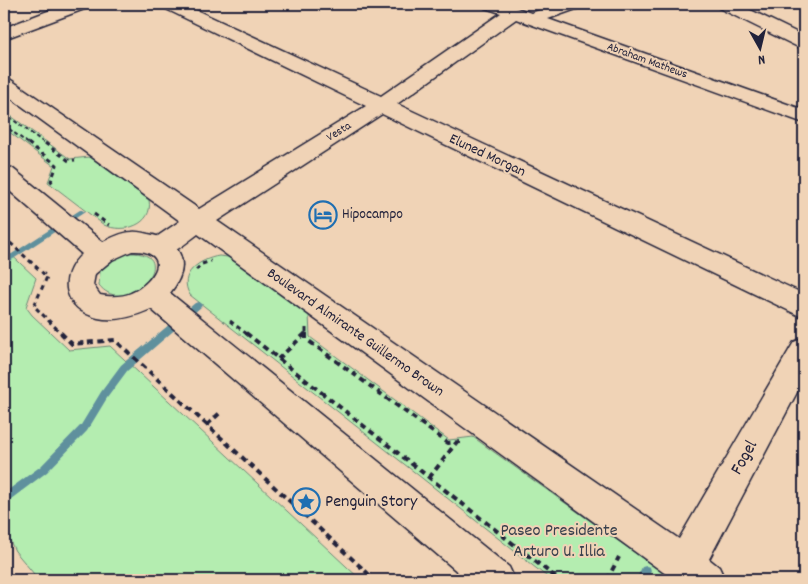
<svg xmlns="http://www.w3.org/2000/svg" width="808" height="584" font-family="Dekko,sans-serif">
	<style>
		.green { fill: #b4edb0; stroke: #6b8876 }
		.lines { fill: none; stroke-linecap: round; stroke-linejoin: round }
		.stream { fill: #5f909d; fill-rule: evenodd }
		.minor-casing { stroke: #22223b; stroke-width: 3 }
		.secondary-casing { stroke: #22223b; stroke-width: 3 }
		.path-far2 { stroke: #22223b; stroke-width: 2; stroke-dasharray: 4 2.5; stroke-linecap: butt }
		.path-far1 { stroke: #22223b; stroke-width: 3; stroke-dasharray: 4.5 4; stroke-linecap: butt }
		.path { stroke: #22223b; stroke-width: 4; stroke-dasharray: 6 4.5; stroke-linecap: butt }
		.minor { fill: #f0d3b6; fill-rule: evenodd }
		.secondary { fill: #f0d3b6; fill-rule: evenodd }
		.labels { text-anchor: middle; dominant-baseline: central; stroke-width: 4; stroke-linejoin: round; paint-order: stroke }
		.far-street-label { font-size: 12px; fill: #22223b; stroke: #f0d3b6 }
		.street-label { font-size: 15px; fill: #22223b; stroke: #f0d3b6 }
		.poi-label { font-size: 15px; fill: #22223b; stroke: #f0d3b6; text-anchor: start }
		.near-street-label { font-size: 18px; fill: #22223b; stroke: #f0d3b6 }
		.near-poi-label { font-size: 18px; fill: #22223b; stroke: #f0d3b6; text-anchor: start }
		.near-park-label { font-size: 18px; fill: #38404d; stroke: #f0d3b6 }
	</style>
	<rect width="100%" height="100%" fill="#f0d3b6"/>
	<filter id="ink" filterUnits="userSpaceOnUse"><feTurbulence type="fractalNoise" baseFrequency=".02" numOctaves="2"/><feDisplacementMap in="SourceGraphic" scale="10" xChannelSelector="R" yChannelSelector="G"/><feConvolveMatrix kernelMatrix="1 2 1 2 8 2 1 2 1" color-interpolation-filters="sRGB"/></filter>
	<g filter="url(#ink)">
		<path class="green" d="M4 111 70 159 90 157 149 200C154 225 123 234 104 225L48 182 54 166 4 128Z
			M4 248 36 278 26 307 32 315 69 350 110 346 361 580H39L15 551 4 529Z
			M129 253C187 251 127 321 99 285L100 271 112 259Z
			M219 256 228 257 309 314 310 337 449 440 473 437 673 580H551L190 295C177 274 200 259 219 256Z"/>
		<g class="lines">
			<path class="stream" d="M80 210H82L85 212 4 265V259Z
				M198 302 201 303 202 305 201 307 127 371 107 398 87 431 47 472 7 502 4 504V493L41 466 81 425 101 392 121 365 195 303Z
				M646 566 650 567 651 571 647 580H636L642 567Z"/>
			<g class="minor-casing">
				<path id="minor" d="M66 4H89L87 8 4 39V28Z
					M162 4H183L381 96 501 13 485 8 483 4H506L531 13 557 4H581L579 8 548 19 804 110V123L516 19 397 104 804 294V318L382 114 217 221 679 539 794 342 804 338V379L709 559 719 567 725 580H674L198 234C184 244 170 259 152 254L148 247 152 240 180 221 4 93V78L11 80 199 209 366 106 164 8Z
					M717 4H738L804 36V48L798 47 719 8Z"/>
			</g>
			<g class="secondary-casing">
				<path id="secondary" d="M4 166 12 168 103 242C111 238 123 232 132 232 137 231 143 233 148 234 183 240 192 266 170 293L509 567 515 580H467L151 309C135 316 116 322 98 318 63 309 57 277 82 254L4 186ZM132 251C137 251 143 251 148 253 171 263 144 288 131 293 122 297 110 297 100 295L93 285 95 274 112 260Z"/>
			</g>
			<path class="path-far2" d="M4 113 47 145
				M4 125 30 145"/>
			<path class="path-far1" d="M28 143 57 165 51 181 53 183
				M45 143 69 161 75 160
				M94 214 109 225
				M4 237 47 277 34 306 62 334
				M196 270 202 264 211 261
				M230 321 247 334
				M306 328V334
				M304 334 306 333"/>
			<path class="path" d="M61 333 72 344 115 340 375 580
				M246 333 559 580
				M306 333V339L448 443 460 442
				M278 359 306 333
				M207 425 222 411
				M429 478 456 443
				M607 580 619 557"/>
			<use href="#minor" class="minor"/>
			<use href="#secondary" class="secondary"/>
		</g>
	</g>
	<defs>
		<g id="hotel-ring" transform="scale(1.4375)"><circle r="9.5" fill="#f0d3b6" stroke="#1f6fb2" stroke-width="1.5"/><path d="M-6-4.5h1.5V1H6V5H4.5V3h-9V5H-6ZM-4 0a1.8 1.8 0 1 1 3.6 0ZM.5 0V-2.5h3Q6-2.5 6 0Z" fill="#1f6fb2"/></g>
		<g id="sight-ring" transform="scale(1.4375)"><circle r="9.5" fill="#f0d3b6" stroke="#1f6fb2" stroke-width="1.5"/><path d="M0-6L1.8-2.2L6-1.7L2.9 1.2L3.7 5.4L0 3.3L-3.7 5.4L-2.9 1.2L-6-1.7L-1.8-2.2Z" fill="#1f6fb2"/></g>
	</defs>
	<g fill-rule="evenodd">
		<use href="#hotel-ring" x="323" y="215"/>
		<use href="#sight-ring" x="306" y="502"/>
	</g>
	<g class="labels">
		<g class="far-street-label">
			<text transform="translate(647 61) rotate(20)">Abraham Mathews</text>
			<text transform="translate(339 132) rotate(-32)">Vesta</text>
		</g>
		<g class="street-label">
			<text transform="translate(487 156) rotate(25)">Eluned Morgan</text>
			<text transform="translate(355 333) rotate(35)">Boulevard Almirante Guillermo Brown</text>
		</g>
		<g class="poi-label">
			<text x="342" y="215">Hipocampo</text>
		</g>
		<g class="near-street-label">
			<text transform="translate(745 458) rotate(-61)">Fogel</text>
		</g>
		<g class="near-poi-label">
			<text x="325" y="502">Penguin Story</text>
		</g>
		<g class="near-park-label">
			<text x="559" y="531">Paseo Presidente<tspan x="559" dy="21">Arturo U. Illia</tspan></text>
		</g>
	</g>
	<rect width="808" height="584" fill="none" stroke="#f0d3b6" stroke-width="20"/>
	<rect x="10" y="10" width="788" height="564" fill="none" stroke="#22223b" stroke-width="2" filter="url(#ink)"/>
	<g transform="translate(760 48) rotate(172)" stroke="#f0d3b6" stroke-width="4" paint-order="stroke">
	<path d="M0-4L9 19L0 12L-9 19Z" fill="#22223b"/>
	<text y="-8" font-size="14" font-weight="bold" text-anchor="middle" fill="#22223b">N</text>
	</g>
</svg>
